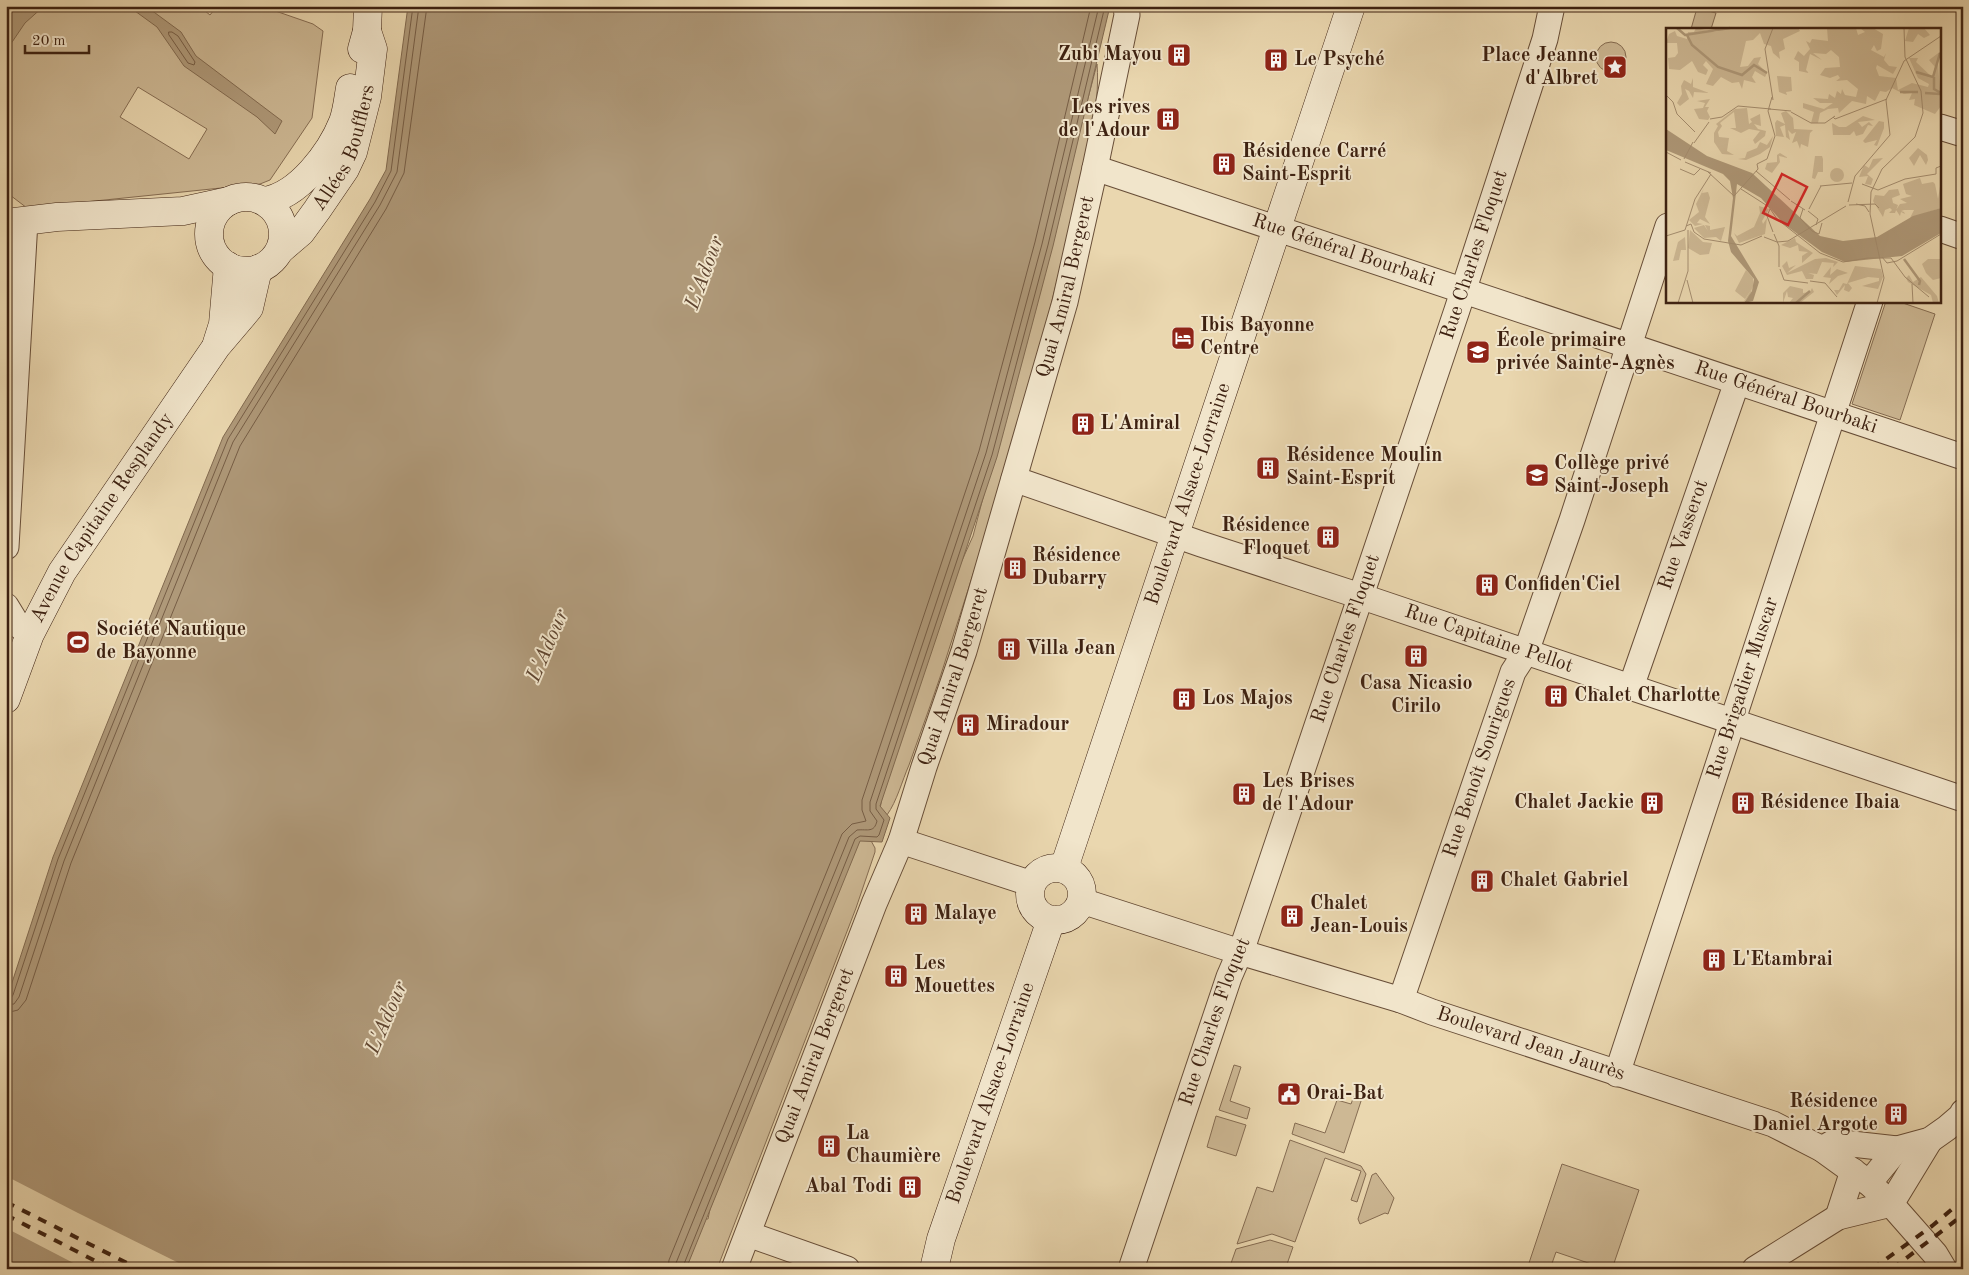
<svg xmlns="http://www.w3.org/2000/svg" width="1969" height="1275" font-family="'Old Standard TT',serif">
	<style>
		.green { fill: #cdb894; stroke: #856c52; fill-rule: evenodd }
		.water { fill: #af9979; stroke: #81694f }
		.pier { fill: #ead7af }
		.lines { fill: none; stroke-linecap: round; stroke-linejoin: round }
		.shore { stroke: #765d45; stroke-width: 1 }
		.street-casing { stroke: #684e38; stroke-width: 27 }
		.secondary-casing { stroke: #3d2111; stroke-width: 29 }
		.street { stroke: #f1e5cb; stroke-width: 25 }
		.secondary { stroke: #f1e5cb; stroke-width: 28 }
		.rail { stroke: #3d2111; stroke-width: 4; stroke-dasharray: 9 9; stroke-linecap: butt }
		.labels { text-anchor: middle; dominant-baseline: central; stroke-width: 4; stroke-linejoin: round; paint-order: stroke }
		.poi-label { font-size: 20px; font-weight: bold; fill: #3d2111; stroke: #f1e5cb; text-anchor: start }
		.street-label { font-size: 20px; fill: #3d2111; stroke: #f1e5cb }
		.water-label { font-size: 21px; font-style: italic; fill: #5f4530; stroke: #f1e5cb }
		.inset-river { fill: none; stroke: #af9979; stroke-width: 2.5 }
		.inset-road { fill: none; stroke: #a58e70; stroke-width: 1 }
		.view { fill: #d62828; fill-opacity: 0.15; stroke: #d62828; stroke-width: 2.5 }
		.inset-edge { fill: none; stroke: #3d2111; stroke-width: 2.5 }
	</style>
	<rect width="100%" height="100%" fill="#ead7af"/>
	<filter id="stains"><feTurbulence type="fractalNoise" baseFrequency=".004" numOctaves="4"/><feColorMatrix values="0 0 0 0 .2 0 0 0 0 .09 0 0 0 0 .02 0 0 0 .5 -.17"/></filter>
	<radialGradient id="worn" r=".72"><stop offset=".6" stop-color="#630" stop-opacity="0"/><stop offset="1" stop-color="#630" stop-opacity=".3"/></radialGradient>
	<path class="green" d="M6 6H199L210 15 217 6H261L313 24 323 31 312 118 270 180 260 184 27 208 6 192ZM138 87 207 129 189 159 120 117Z
		M1697 8 1716 13 1711 29H1691Z
		M1596 57a15 15 0 1 1 30 0a15 15 0 1 1-30 0Z
		M1097 64C1101 108 1084 164 1074 207 1042 355 997 501 950 646 938 686 923 725 909 765 902 781 897 801 887 815L880 809 883 792 951 585 973 536Z
		M1886 301H1897L1935 314 1900 420 1852 404Z
		M869 837 875 848V852L856 908 717 1269H686L699 1219H708L710 1209 854 843Z
		M1234 1065 1241 1067 1230 1101 1250 1108 1247 1119 1219 1110Z
		M1358 1094 1363 1095 1344 1153 1292 1134 1295 1123 1325 1133 1337 1100 1351 1104 1354 1096Z
		M1216 1116 1246 1125 1236 1156 1207 1147Z
		M1290 1140 1361 1166 1366 1174 1357 1202 1351 1200 1361 1171 1325 1158 1295 1242 1272 1234 1237 1244 1257 1187 1273 1192Z
		M1562 1164 1639 1190 1612 1269H1606L1556 1252 1550 1269H1527Z
		M1376 1173 1394 1198 1388 1214 1385 1213 1360 1224 1358 1219 1372 1175Z
		M1270 1240 1293 1247 1286 1267 1283 1269H1229L1236 1249Z"/>
	<path class="water" d="M17 6H44L25 23 6 51V18Z
		M118 6 147 7 181 32 196 56 282 121 275 134 257 117 184 66 157 27 135 11H125Z
		M408 6H1110L1053 246 997 457 880 806 890 818 882 842 860 841 686 1269H6V1001L53 857 223 437 370 199 386 170Z"/>
	<path class="pier" d="M6 1176 78 1213 191 1269H85L6 1228Z"/>
	<g class="lines">
		<path class="shore" d="M169 32H172L178 36 195 62 194 65 188 63 169 35Z
			M6 999 11 998 13 995 58 859 228 439 375 202 391 171 413 6
			M6 1005 14 1004 19 997 64 861 233 442 380 205 397 172 419 6
			M6 1013 18 1010 26 1000 71 863 240 446 386 209 404 173 427 6
			M668 1269 669 1260 842 834 852 824 866 821 862 810V800L979 451 1035 242 1091 6
			M675 1269 676 1263 849 837 857 830C868 829 874 833 877 821L870 811V802L986 453 1042 244 1099 6
			M682 1269 855 839 860 836 877 837 879 835 884 820 876 809V804L992 455 1048 245 1105 6"/>
		<g class="street-casing">
			<g id="street">
				<path d="M1940 127 1963 134"/>
				<path id="s1" d="M1095 168 1963 457"/>
				<path d="M1940 229 1963 237"/>
				<path id="s2" d="M1014 479 1201 544 1360 596 1963 799"/>
				<path d="M6 547 25 221"/>
				<path d="M6 606 17 624 30 634"/>
				<path id="s3" d="M1631 687 1737 382"/>
				<path d="M901 841 1032 884"/>
				<path id="s4" d="M1082 901 1240 952 1401 1000 1432 1012 1773 1124 1822 1149 1869 1183 1891 1204 1935 1254 1944 1269"/>
				<path id="s5" d="M1401 1000 1513 672 1526 652 1572 520 1668 226"/>
				<path id="s6" d="M1617 1074 1870 301"/>
				<path d="M1822 1149 1834 1142 1897 1149"/>
				<path d="M1869 1183 1897 1149 1930 1140 1947 1128 1961 1116 1963 1112"/>
				<path d="M1838 1217 1853 1171"/>
				<path d="M748 1234 847 1269"/>
				<path id="s7" d="M734 1269 874 904 901 841 924 767 964 651 1065 302 1095 168 1127 15 1126 6"/>
				<path id="s8" d="M1131 1269 1229 977 1245 940 1457 310 1545 39 1552 6"/>
				<path d="M1755 1269 1838 1217 1891 1204 1930 1140"/>
			</g>
		</g>
		<g class="secondary-casing">
			<g id="secondary">
				<path d="M362 49 367 31 368 6"/>
				<circle cx="246" cy="234" r="37"/>
				<path d="M264 201C299 196 331 152 343 122 347 111 348 99 350 88"/>
				<path d="M6 223 57 217 183 211 229 201"/>
				<path id="s9" d="M280 250 301 232 317 210 345 169 353 152 367 97 373 49 367 31"/>
				<path d="M217 343 223 324 228 266"/>
				<path id="s10" d="M6 699 30 634 62 572 216 347 249 308 258 269"/>
				<circle cx="1056" cy="894" r="26"/>
				<path id="s11" d="M1064 868 1351 6"/>
				<path id="s12" d="M934 1269 941 1239 1051 920"/>
			</g>
		</g>
		<use href="#street" class="street"/>
		<use href="#secondary" class="secondary"/>
		<path class="rail" d="M6 1202 139 1269
			M6 1215 111 1269
			M1872 1269 1932 1226 1963 1200
			M1892 1269 1963 1215"/>
	</g>
	<defs>
		<g id="building-square" transform="scale(1.25)"><rect x="-9" y="-9" width="18" height="18" rx="4" fill="#8f2418" stroke="#f1e5cb"/><path d="M-4-6H4V6H1V3H-1V6H-4ZM-2.5-4.3h1.7v1.8h-1.7ZM.8-4.3h1.7v1.8H.8ZM-2.5-1h1.7V.8h-1.7ZM.8-1h1.7V.8H.8Z" fill="#fff"/></g>
		<g id="sight-square" transform="scale(1.25)"><rect x="-9" y="-9" width="18" height="18" rx="4" fill="#8f2418" stroke="#f1e5cb"/><path d="M0-6L1.8-2.2L6-1.7L2.9 1.2L3.7 5.4L0 3.3L-3.7 5.4L-2.9 1.2L-6-1.7L-1.8-2.2Z" fill="#fff"/></g>
		<g id="hotel-square" transform="scale(1.25)"><rect x="-9" y="-9" width="18" height="18" rx="4" fill="#8f2418" stroke="#f1e5cb"/><path d="M-6-4.5h1.5V1H6V5H4.5V3h-9V5H-6ZM-4 0a1.8 1.8 0 1 1 3.6 0ZM.5 0V-2.5h3Q6-2.5 6 0Z" fill="#fff"/></g>
		<g id="school-square" transform="scale(1.25)"><rect x="-9" y="-9" width="18" height="18" rx="4" fill="#8f2418" stroke="#f1e5cb"/><path d="M0-5L7-2L0 1L-7-2ZM-4 1L0 2.5L4 1V4Q0 6-4 4Z" fill="#fff"/></g>
		<g id="stadium-square" transform="scale(1.25)"><rect x="-9" y="-9" width="18" height="18" rx="4" fill="#8f2418" stroke="#f1e5cb"/><path d="M0-5a6.5 5 0 1 0 0 10a6.5 5 0 1 0 0-10ZM-3.5-1.8h7v3.6h-7Z" fill="#fff"/></g>
		<g id="civic-square" transform="scale(1.25)"><rect x="-9" y="-9" width="18" height="18" rx="4" fill="#8f2418" stroke="#f1e5cb"/><path d="M-.6-6.5H3V-4.5H.6V-3L4-1V1h2V6H-6V1h2V-1L-.6-3ZM-1.2 2.5V6h2.4V2.5Z" fill="#fff"/></g>
	</defs>
	<g fill-rule="evenodd">
		<use href="#building-square" x="1179" y="55"/>
		<use href="#building-square" x="1276" y="60"/>
		<use href="#sight-square" x="1615" y="67"/>
		<use href="#building-square" x="1168" y="119"/>
		<use href="#building-square" x="1224" y="164"/>
		<use href="#hotel-square" x="1183" y="338"/>
		<use href="#school-square" x="1478" y="352"/>
		<use href="#building-square" x="1083" y="424"/>
		<use href="#building-square" x="1268" y="468"/>
		<use href="#school-square" x="1537" y="475"/>
		<use href="#building-square" x="1328" y="537"/>
		<use href="#building-square" x="1015" y="568"/>
		<use href="#building-square" x="1487" y="585"/>
		<use href="#stadium-square" x="78" y="642"/>
		<use href="#building-square" x="1009" y="649"/>
		<use href="#building-square" x="1416" y="656"/>
		<use href="#building-square" x="1556" y="696"/>
		<use href="#building-square" x="1184" y="699"/>
		<use href="#building-square" x="968" y="725"/>
		<use href="#building-square" x="1244" y="794"/>
		<use href="#building-square" x="1652" y="803"/>
		<use href="#building-square" x="1743" y="803"/>
		<use href="#building-square" x="1482" y="881"/>
		<use href="#building-square" x="916" y="914"/>
		<use href="#building-square" x="1292" y="916"/>
		<use href="#building-square" x="1714" y="960"/>
		<use href="#building-square" x="896" y="976"/>
		<use href="#civic-square" x="1289" y="1094"/>
		<use href="#building-square" x="1896" y="1114"/>
		<use href="#building-square" x="829" y="1146"/>
		<use href="#building-square" x="910" y="1187"/>
	</g>
	<g class="labels">
		<g class="poi-label">
			<text x="1162" y="55" text-anchor="end">Zubi Mayou</text>
			<text x="1598" y="56" text-anchor="end">Place Jeanne<tspan x="1598" dy="23">d'Albret</tspan></text>
			<text x="1294" y="60">Le Psyché</text>
			<text x="1150" y="108" text-anchor="end">Les rives<tspan x="1150" dy="23">de l'Adour</tspan></text>
			<text x="1242" y="152">Résidence Carré<tspan x="1242" dy="23">Saint-Esprit</tspan></text>
			<text x="1200" y="326">Ibis Bayonne<tspan x="1200" dy="23">Centre</tspan></text>
			<text x="1496" y="341">École primaire<tspan x="1496" dy="23">privée Sainte-Agnès</tspan></text>
			<text x="1100" y="424">L'Amiral</text>
			<text x="1286" y="456">Résidence Moulin<tspan x="1286" dy="23">Saint-Esprit</tspan></text>
			<text x="1554" y="464">Collège privé<tspan x="1554" dy="23">Saint-Joseph</tspan></text>
			<text x="1310" y="526" text-anchor="end">Résidence<tspan x="1310" dy="23">Floquet</tspan></text>
			<text x="1032" y="556">Résidence<tspan x="1032" dy="23">Dubarry</tspan></text>
			<text x="1504" y="585">Confiden'Ciel</text>
			<text x="96" y="630">Société Nautique<tspan x="96" dy="23">de Bayonne</tspan></text>
			<text x="1026" y="649">Villa Jean</text>
			<text x="1416" y="684" text-anchor="middle">Casa Nicasio<tspan x="1416" dy="23">Cirilo</tspan></text>
			<text x="1574" y="696">Chalet Charlotte</text>
			<text x="1202" y="699">Los Majos</text>
			<text x="986" y="725">Miradour</text>
			<text x="1262" y="782">Les Brises<tspan x="1262" dy="23">de l'Adour</tspan></text>
			<text x="1634" y="803" text-anchor="end">Chalet Jackie</text>
			<text x="1760" y="803">Résidence Ibaia</text>
			<text x="1500" y="881">Chalet Gabriel</text>
			<text x="1310" y="904">Chalet<tspan x="1310" dy="23">Jean-Louis</tspan></text>
			<text x="934" y="914">Malaye</text>
			<text x="1732" y="960">L'Etambrai</text>
			<text x="914" y="964">Les<tspan x="914" dy="23">Mouettes</tspan></text>
			<text x="1306" y="1094">Orai-Bat</text>
			<text x="1878" y="1102" text-anchor="end">Résidence<tspan x="1878" dy="23">Daniel Argote</tspan></text>
			<text x="846" y="1134">La<tspan x="846" dy="23">Chaumière</tspan></text>
			<text x="892" y="1187" text-anchor="end">Abal Todi</text>
		</g>
		<g class="street-label">
			<text stroke="none"><textPath href="#s9" startOffset="124">Allées Boufflers</textPath></text>
			<text stroke="none"><textPath href="#s1" startOffset="262">Rue Général Bourbaki</textPath></text>
			<text stroke="none"><textPath href="#s8" startOffset="1071">Rue Charles Floquet</textPath></text>
			<text stroke="none"><textPath href="#s7" startOffset="1038">Quai Amiral Bergeret</textPath></text>
			<text stroke="none"><textPath href="#s1" startOffset="728">Rue Général Bourbaki</textPath></text>
			<text stroke="none"><textPath href="#s11" startOffset="394">Boulevard Alsace-Lorraine</textPath></text>
			<text stroke="none"><textPath href="#s10" startOffset="206">Avenue Capitaine Resplandy</textPath></text>
			<text stroke="none"><textPath href="#s3" startOffset="161">Rue Vasserot</textPath></text>
			<text stroke="none"><textPath href="#s8" startOffset="666">Rue Charles Floquet</textPath></text>
			<text stroke="none"><textPath href="#s2" startOffset="501">Rue Capitaine Pellot</textPath></text>
			<text stroke="none"><textPath href="#s7" startOffset="632">Quai Amiral Bergeret</textPath></text>
			<text stroke="none"><textPath href="#s6" startOffset="406">Rue Brigadier Muscar</textPath></text>
			<text stroke="none"><textPath href="#s5" startOffset="245">Rue Benoît Sourigues</textPath></text>
			<text stroke="none"><textPath href="#s8" startOffset="261">Rue Charles Floquet</textPath></text>
			<text stroke="none"><textPath href="#s4" startOffset="471">Boulevard Jean Jaurès</textPath></text>
			<text stroke="none"><textPath href="#s7" startOffset="228">Quai Amiral Bergeret</textPath></text>
			<text stroke="none"><textPath href="#s12" startOffset="185">Boulevard Alsace-Lorraine</textPath></text>
		</g>
		<g class="water-label">
			<text transform="translate(705 273) rotate(-70)">L'Adour</text>
			<text transform="translate(548 646) rotate(-67)">L'Adour</text>
			<text transform="translate(387 1018) rotate(-67)">L'Adour</text>
		</g>
	</g>
	<g transform="translate(1666 28)">
		<rect width="275" height="275" fill="#ead7af"/>
		<path d="M30 0 48 4 53 3 51 0H132L134 3 117 11 119 21 113 24 114 31 107 25 105 18 98 16 94 5 87 12 80 13 74 39 82 38 88 30 95 29 92 36 101 45 99 49 89 43 86 49 90 55 78 52 76 61 73 54 66 55 55 49 47 58 40 56 47 41 40 33 37 37 42 42 40 47 32 44 26 33 14 42 3 41 2 30 9 29 12 25 11 15H0L3 6 9 3 11 8 21 11 22 4H28ZM161 0H190L192 7 199 4 194 0H207L217 6 215 21 211 23 208 17 205 22 218 29 220 25 218 32 223 38 231 39 227 46 211 37 210 40 213 48 230 50 232 62 246 55 262 59 263 56 252 50 243 30H252L250 34 266 49 269 39 263 32 275 23 272 35 275 78 269 86 248 77 249 71 243 72 246 65 238 66 226 60 220 64 214 63 209 73 201 68 200 76 186 73 173 85 172 80 162 81 154 85 152 95H145L148 84 137 80V75L158 81 167 75H154L147 70 162 71 163 66 169 70 171 63 175 66 176 61 179 67 190 69 192 61 181 52 170 53 174 50 172 47 164 50 154 47 159 40 174 39 173 29 165 22 160 26 147 25 156 32 144 26 140 42 143 45 133 43V34L128 31 132 23 138 28 144 21 140 13 144 15 146 11 162 13ZM243 0H258L264 7 258 10 252 6 247 14 239 13ZM111 48 125 49 126 63 120 64 121 67 113 64ZM27 50V59L43 65 28 64 27 70 23 63 19 61 23 71 14 78 11 75 16 66 15 58 18 52 25 56ZM44 71 39 79H43L41 83 44 89 42 92 33 91 28 81 37 80 39 75 31 73ZM81 80 83 96 86 94 84 91 94 86 95 98 88 96 92 101 100 103 99 108 89 116 87 112 94 103 83 101 75 105 64 100H70L68 84 54 95 56 98 52 104 53 109 63 110 61 123 68 127 56 126 48 114V105L52 98 50 96 69 81ZM120 83 127 90 128 101 147 102 144 105 142 119 135 116 134 121 131 113 126 115 130 104 126 106 122 102 124 112 120 109 119 97 114 99 118 109 110 108 109 95 111 92 119 96 115 85ZM197 88 209 92 192 94 196 99 203 94 207 98 202 97 197 106 190 108 188 103 184 107H167L166 95 173 99H180ZM213 93 218 94V100L211 118 208 117 211 112 199 115 197 113ZM107 108 104 119 94 126 80 132 72 131 79 130 81 124 91 120 94 114 101 117ZM252 120 261 127 262 132 260 137 254 127 248 138 243 130ZM114 125 122 130 113 128 114 134 106 145 99 141 101 135 111 134V127ZM149 128H156L157 131V144H152L149 151 146 150ZM217 130 201 146 207 151 205 157 199 156 202 148 193 149 198 137 203 140 207 131ZM164 147a7 7 0 1 1 14 0a7 7 0 1 1-14 0ZM254 150 256 156 267 154 269 156 272 171 275 152V180L244 190 248 182H238L235 183 238 184 239 186 235 184 234 188 230 182 234 176 241 175 234 171 246 168 240 166 237 156ZM38 160 36 165 42 164 44 170 39 189 44 196 34 191 31 195 37 196 29 198 23 192 33 184 30 176ZM232 161 234 167 226 170 227 175 232 177 229 185H223L226 182 224 180 219 182 217 189 207 173 209 167 218 168 223 162ZM93 178 103 181 96 193 97 196 101 190 99 206 73 215 68 205 71 208 88 199 94 185ZM38 197 42 203 39 197 44 198V202L59 199 55 213 50 209 38 210 28 200ZM24 202 37 214 46 215 43 226 34 227 22 220ZM19 209 20 222H15L13 232 7 233 12 214ZM129 210 130 214 147 225 136 235V228L142 224 133 223 132 217 124 220 115 217ZM160 230 172 234 167 239 168 235 156 234 151 246 142 245 148 247 147 251H140L136 243 121 247 116 238 121 233 123 240 130 237 121 245 149 231ZM262 231H275V250L267 252 260 245 256 236ZM189 238 215 241 217 249 212 261 196 258 213 253V250L202 249 182 255 186 260 183 264 178 262 179 257 171 267 168 262H173L177 255 181 256ZM165 239 164 247 171 241 182 245 172 248 163 256 165 250 157 249ZM80 242 87 250V258L84 267 77 275 87 259 79 271 69 263ZM243 247 247 254 255 249 271 268 273 275H267L265 267 242 254 240 250ZM124 258 137 261V265L144 264 146 260 148 264 134 275H123L127 270 122 269 121 263 117 275V265Z" fill="#cdb894"/>
		<path d="M0 101 41 128 86 145 154 208 177 213 211 209 247 188 275 180V205L236 228 179 234 156 224 118 196 95 170 71 156 65 208 93 254 87 273 78 275 86 263 88 251 65 224 62 213 67 170 64 153 57 146 0 122Z" fill="#af9979"/>
		<path class="inset-river" d="M11 0 19 7 64 0M21 7 26 17 52 39 76 47 88 37 101 45M250 44 267 49 274 25M268 49V61L275 65M234 64H252M259 65 274 66M238 231 254 253 253 257M130 275 144 263"/>
		<path class="inset-road" d="M0 67 7 74 11 86 29 104M107 72 99 21 107 0M103 81 125 83M125 84 145 95H159L169 88M167 89 169 91 221 71M44 91 56 89 72 78 105 81M28 115 43 94M0 124 15 132M18 131 27 114M19 134 45 145M14 141 28 147 34 141M90 143 124 172M42 144 68 168 92 141 91 136 101 131 109 108 102 83 106 69M196 156 212 162 239 151 270 146V140L275 138M154 158 186 155M75 161 103 179 111 191 154 225 177 234 202 230H225L239 249M125 173 139 182M182 174 189 148 224 107 220 72 238 33 275 8M190 176 199 178 203 184M183 177 209 176 213 180M104 181 101 188 107 204M137 181 134 190 146 203 153 206 156 195M143 181 155 158M142 183 152 191 150 197M20 198 25 196 28 204 38 211 75 217 96 208M108 206 113 218V239M0 208 19 202 29 171 45 146M98 209 111 214 122 213 180 178M216 229 221 235 231 233 275 206M114 241 118 252 142 255M22 243V202M239 249 263 269M21 252 27 275M144 253 159 255 171 269M246 256 247 275M12 275 22 243M211 275 218 250 204 186 205 164 216 141 249 109 257 85 255 63 239 29 238 0"/>
		<path class="view" d="M116 146 141 159 122 197 97 185Z"/>
		<rect width="275" height="275" class="inset-edge"/>
	</g>
	<rect width="1969" height="1275" fill="none" stroke="#ead7af" stroke-width="25"/>
	<rect x="8" y="8" width="1954" height="1260" fill="none" stroke="#3d2111" stroke-width="2.5"/>
	<rect x="12" y="12" width="1944" height="1250" fill="none" stroke="#3d2111"/>
	<path d="M25 45v8h64v-8" fill="none" stroke="#3d2111" stroke-width="2.5"/>
	<text x="32" y="45" font-size="15" fill="#3d2111" stroke="#f1e5cb" stroke-width="4" paint-order="stroke">20 m</text>
	<rect width="100%" height="100%" filter="url(#stains)"/>
	<rect width="100%" height="100%" fill="url(#worn)"/>
</svg>
